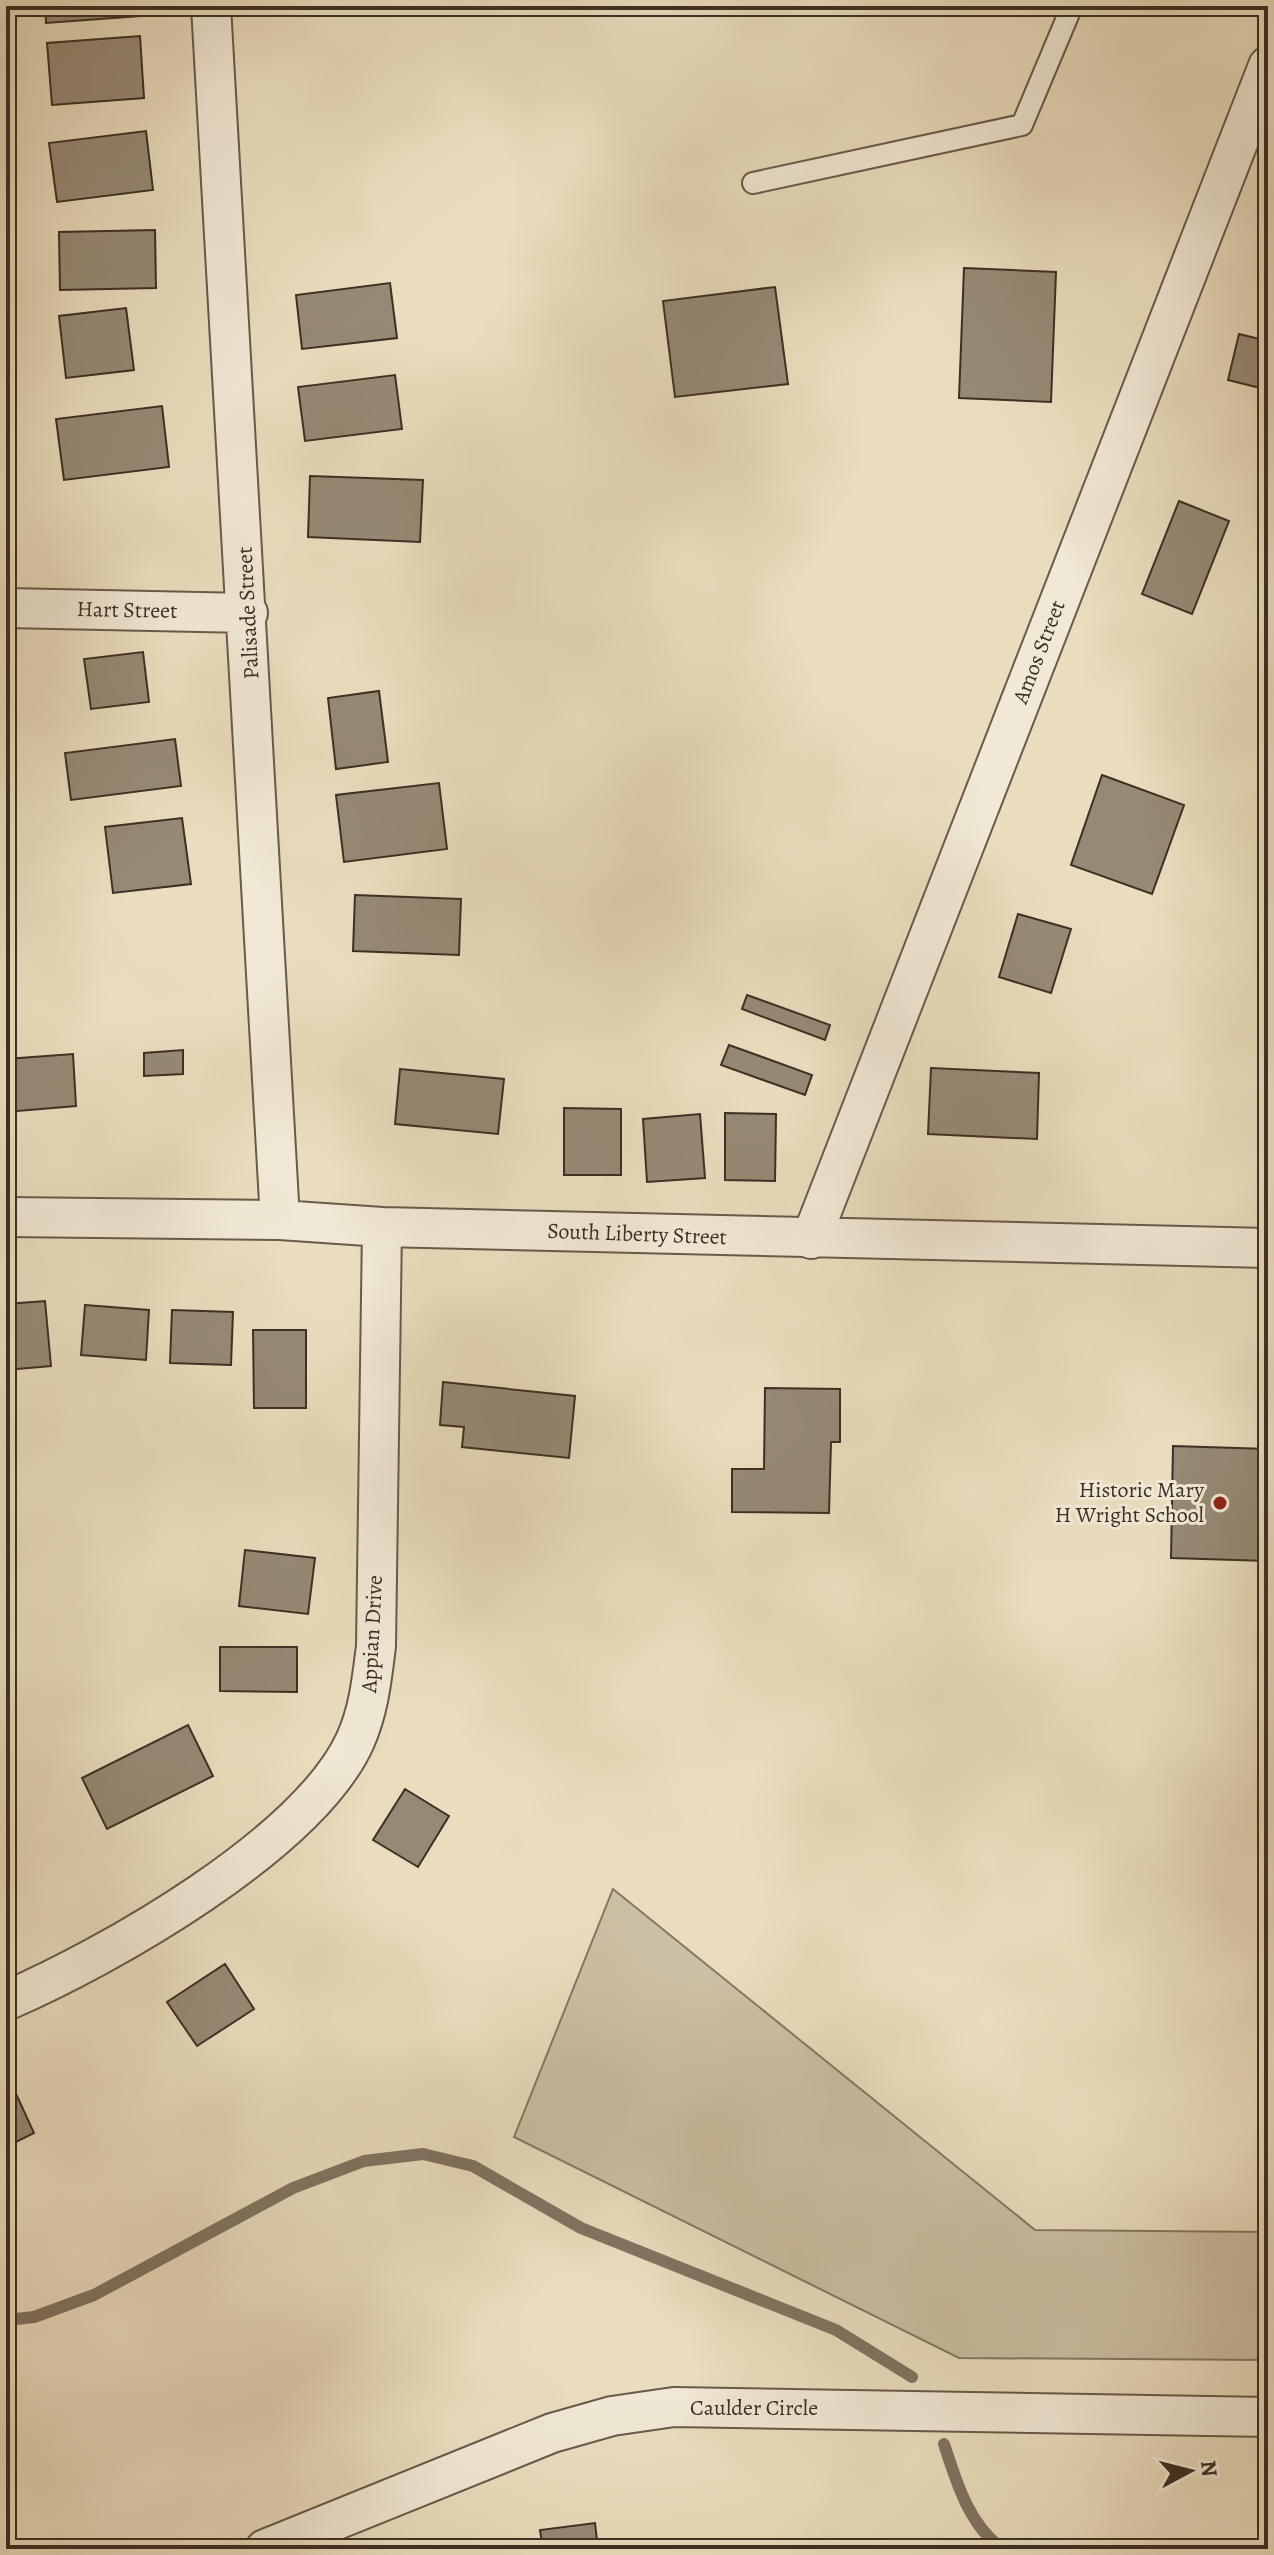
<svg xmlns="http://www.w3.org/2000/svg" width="1274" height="2555" font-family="Alegreya,serif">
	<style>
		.green { fill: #ccc0a4; stroke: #847864; stroke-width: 2 }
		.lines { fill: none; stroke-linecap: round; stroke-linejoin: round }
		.stream { stroke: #807462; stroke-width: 12 }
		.building { fill: #968a75; stroke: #3b3025; stroke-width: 2 }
		.lane-casing { stroke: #675b4b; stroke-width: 24 }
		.street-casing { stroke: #675b4b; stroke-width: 42 }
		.lane { stroke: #f1e9d5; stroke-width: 20 }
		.street { stroke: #f1e9d5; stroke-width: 38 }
		.poi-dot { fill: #8f2418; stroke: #f1e9d5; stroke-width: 3 }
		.labels { text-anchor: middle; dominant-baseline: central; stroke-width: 6; stroke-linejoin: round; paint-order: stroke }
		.street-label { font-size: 22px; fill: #3b3025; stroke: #f1e9d5 }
		.poi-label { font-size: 22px; fill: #3b3025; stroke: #f1e9d5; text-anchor: end }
	</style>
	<rect width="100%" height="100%" fill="#eaddbe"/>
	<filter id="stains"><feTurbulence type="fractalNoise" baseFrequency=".0025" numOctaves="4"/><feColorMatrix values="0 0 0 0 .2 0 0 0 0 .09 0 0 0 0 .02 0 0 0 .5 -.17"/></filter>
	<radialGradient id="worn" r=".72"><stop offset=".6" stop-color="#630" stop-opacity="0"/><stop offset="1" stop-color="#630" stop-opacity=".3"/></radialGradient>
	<path class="green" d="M613 1889 1035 2230 1268 2232V2360L959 2358 514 2137Z"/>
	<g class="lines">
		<path class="stream" d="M6 2320 34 2317 94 2295 293 2188 364 2161 423 2154 473 2166 581 2228 836 2330 912 2377
			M944 2444C956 2481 969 2526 1003 2549"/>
	</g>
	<path class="building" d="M45 6H154V15L46 23Z
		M651 6H714L652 12Z
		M140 36 144 98 52 105 47 43Z
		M146 131 153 190 57 202 49 143Z
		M155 230 156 288 60 290 59 232Z
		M964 268 1056 272 1051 402 959 398Z
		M390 283 397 338 302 349 296 295Z
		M775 287 788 384 675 397 663 301Z
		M126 308 134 370 66 378 59 316Z
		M1239 334 1268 341V390L1228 380Z
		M395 375 402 429 305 441 298 387Z
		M162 406 169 467 64 480 56 419Z
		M310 476 423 480 420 542 308 537Z
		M1179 501 1229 521 1192 614 1142 594Z
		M143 652 149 702 91 709 84 659Z
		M379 691 388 762 336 769 328 698Z
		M175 739 181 786 71 800 65 753Z
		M1102 775 1184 805 1152 894 1071 865Z
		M439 783 447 849 344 862 336 795Z
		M182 818 191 884 113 893 105 827Z
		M355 895 461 899 459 955 353 951Z
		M1018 914 1071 929 1051 993 999 977Z
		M747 995 830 1025 825 1040 742 1009Z
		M729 1045 812 1075 805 1095 721 1065Z
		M183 1050V1074L144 1076V1053Z
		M73 1054 76 1106 6 1112V1059Z
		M931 1068 1039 1073 1037 1139 928 1134Z
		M400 1069 504 1079 498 1134 395 1124Z
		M564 1108 621 1109V1175H564Z
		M725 1113 776 1114 775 1181 725 1180Z
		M700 1114 705 1178 647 1182 643 1119Z
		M45 1301 51 1366 6 1370V1304Z
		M85 1305 149 1310 146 1360 81 1355Z
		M172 1310 233 1312 231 1365 170 1363Z
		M253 1330H306V1408H254Z
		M443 1382 575 1396 569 1458 462 1447 464 1427 440 1425Z
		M765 1388 840 1389V1442H831L829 1513 732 1512V1469H764Z
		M1173 1446 1268 1449V1561L1171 1558Z
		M245 1550 315 1558 308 1614 239 1606Z
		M220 1647H297V1692L220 1691Z
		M188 1725 213 1776 107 1829 82 1778Z
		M405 1789 449 1816 418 1867 373 1840Z
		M225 1964 254 2009 197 2046 167 2002Z
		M6 2072 34 2133 6 2147Z
		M595 2523 598 2549H543L540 2530Z"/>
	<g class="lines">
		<g class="lane-casing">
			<path id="lane" d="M753 183 1022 125 1072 6"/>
		</g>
		<g class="street-casing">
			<path id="street" d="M211 6 280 1220
				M6 608 248 613
				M6 1217 280 1220 382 1227 1268 1248
				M811 1239 1268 66
				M6 2001C108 1957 308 1844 355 1741 369 1710 372 1678 376 1646L382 1227
				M265 2549 552 2433 612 2416 674 2407 1268 2417"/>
		</g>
		<use href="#lane" class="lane"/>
		<use href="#street" class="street"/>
	</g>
	<circle class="poi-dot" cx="1220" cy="1503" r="8"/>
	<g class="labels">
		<g class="street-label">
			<text transform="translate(127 610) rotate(1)">Hart Street</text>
			<text transform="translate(248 613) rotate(-93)">Palisade Street</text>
			<text transform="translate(1039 652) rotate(-69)">Amos Street</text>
			<text transform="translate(637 1234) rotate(2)">South Liberty Street</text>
			<text transform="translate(372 1634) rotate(-87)">Appian Drive</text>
			<text x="754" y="2408">Caulder Circle</text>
		</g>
		<g class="poi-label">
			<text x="1204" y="1490">Historic Mary<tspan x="1204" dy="25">H Wright School</tspan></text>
		</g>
	</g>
	<rect width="1274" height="2555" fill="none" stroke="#eaddbe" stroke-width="32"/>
	<rect x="8" y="8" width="1258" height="2539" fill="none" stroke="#3b3025" stroke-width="4"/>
	<rect x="16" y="16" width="1242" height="2523" fill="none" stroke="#3b3025" stroke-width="2"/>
	<g transform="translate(1190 2471) rotate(83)" stroke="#f1e9d5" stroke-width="6" paint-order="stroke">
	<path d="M0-6L14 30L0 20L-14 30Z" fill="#3b3025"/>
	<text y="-12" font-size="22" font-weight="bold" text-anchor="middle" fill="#3b3025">N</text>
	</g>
	<rect width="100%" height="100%" filter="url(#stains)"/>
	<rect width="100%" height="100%" fill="url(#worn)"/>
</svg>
